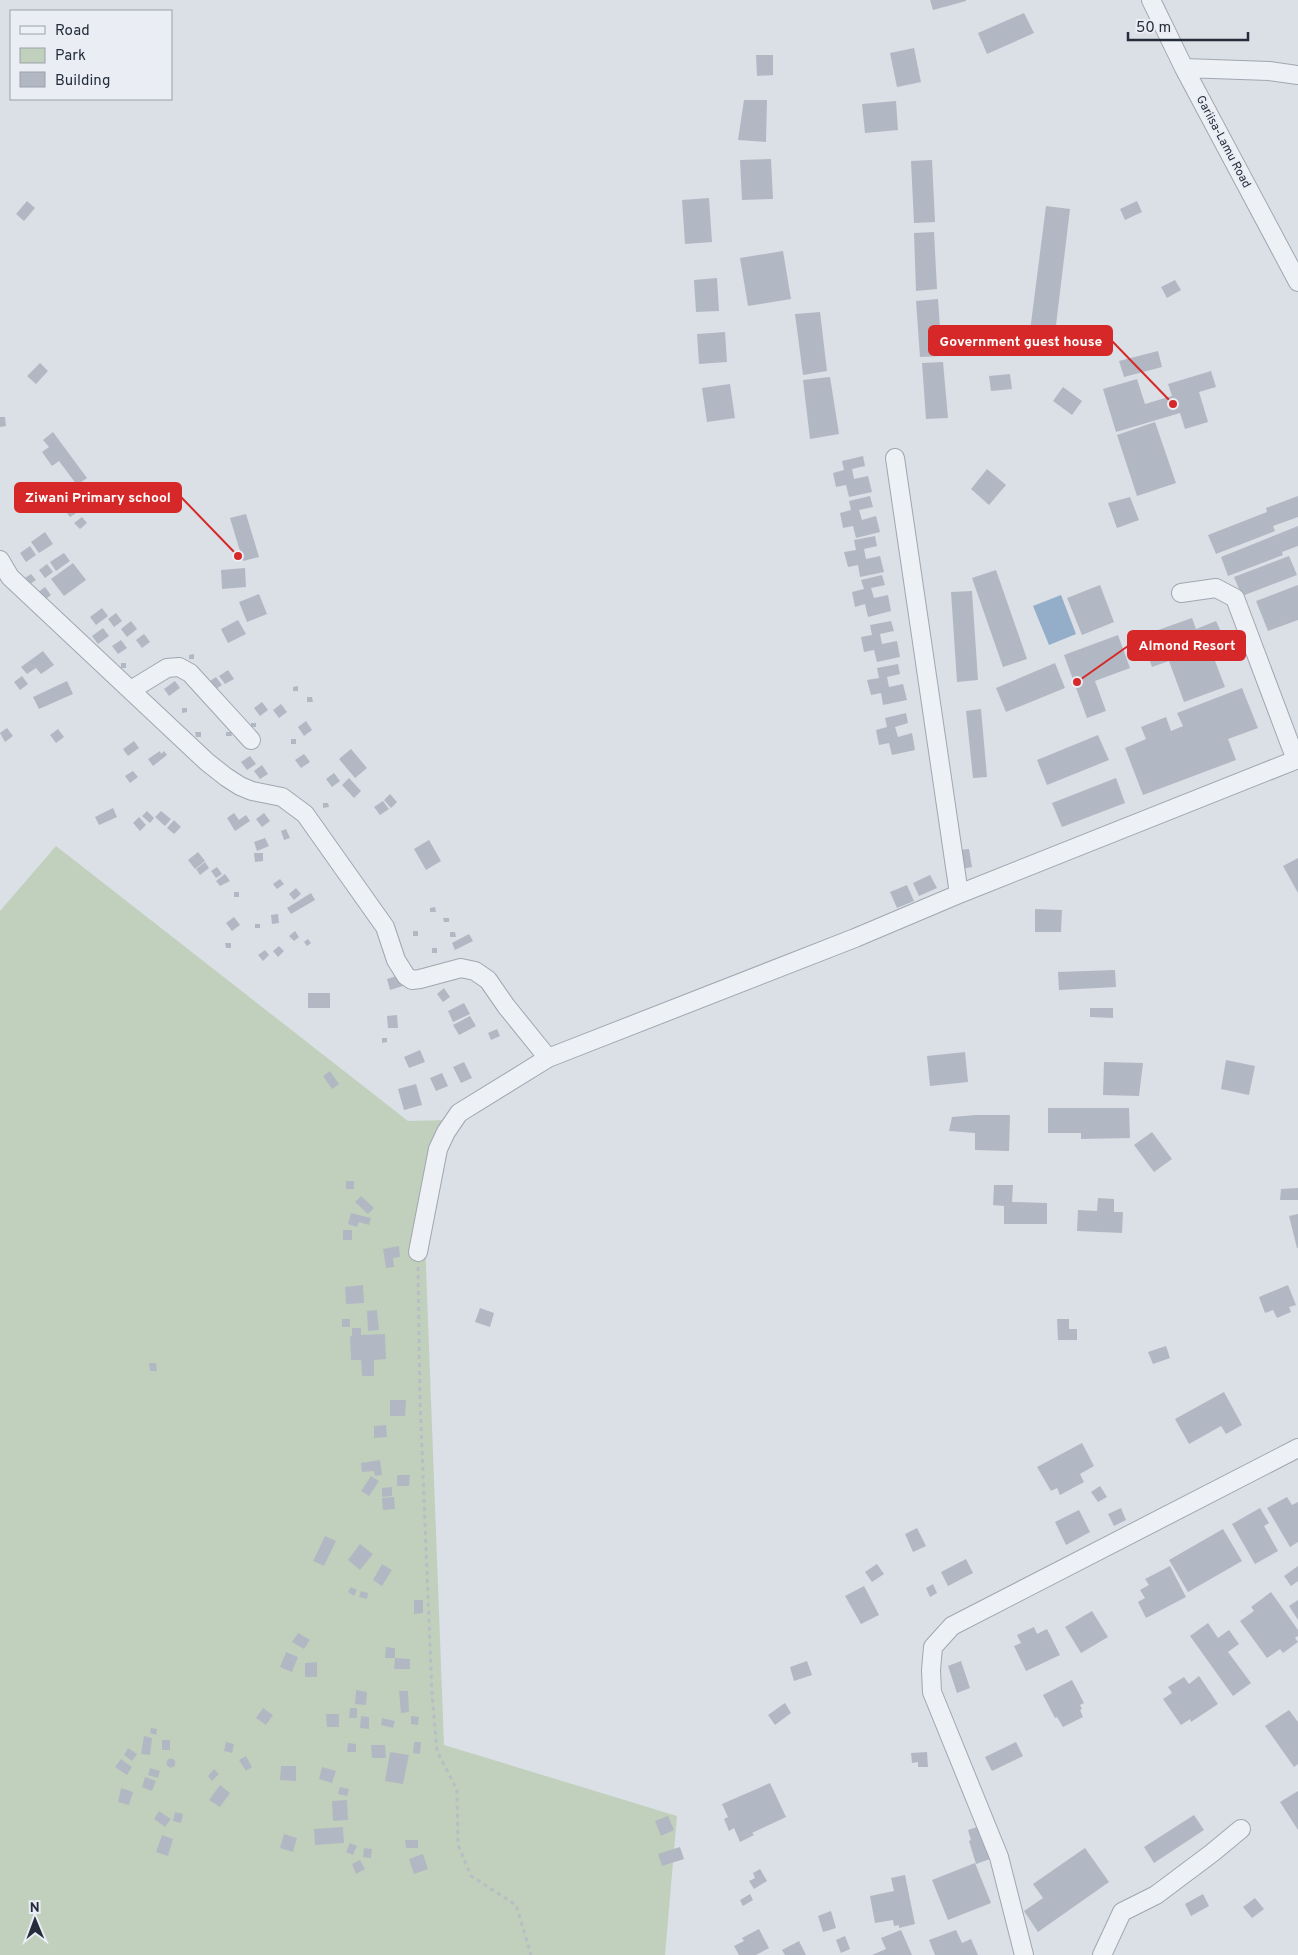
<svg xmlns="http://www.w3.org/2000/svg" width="1298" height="1955" font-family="Overpass,sans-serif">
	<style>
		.green { fill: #c1d0bc }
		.water { fill: #94adc8 }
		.building { fill: #b2b8c3 }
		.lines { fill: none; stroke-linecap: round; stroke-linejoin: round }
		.minor-casing { stroke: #a1a6b0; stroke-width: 20 }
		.path { stroke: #b9bdc4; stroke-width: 3; stroke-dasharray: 4 4; stroke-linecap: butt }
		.minor { stroke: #edf0f4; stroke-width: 18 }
		.labels { text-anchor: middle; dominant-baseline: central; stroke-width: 4.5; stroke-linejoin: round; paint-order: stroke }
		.street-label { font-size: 12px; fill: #252d3c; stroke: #eaeef4 }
		.leader { fill: none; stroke: #d62828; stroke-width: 2 }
		.callout-dot { fill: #d62828; stroke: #eaeef4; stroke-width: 2 }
		.callout { fill: #d62828; stroke: #d62828; stroke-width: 2 }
		.callout-label { font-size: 14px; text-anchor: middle; font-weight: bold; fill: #fff }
	</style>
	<rect width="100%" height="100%" fill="#dbdfe6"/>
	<path class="green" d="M56 846 408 1121 451 1120 425 1241 444 1745 677 1816 665 1955H0V911Z"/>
	<path class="water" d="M1061 595 1076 634 1049 645 1033 606Z"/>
	<path class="building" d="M930 0H966V1L933 10Z
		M1024 13 1034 33 987 54 978 33Z
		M914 48 921 82 897 87 890 53Z
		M756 55H773V75L757 76Z
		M744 100H767L766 142 738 140Z
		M896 101 898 130 865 133 862 104Z
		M771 159 773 199 742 200 740 160Z
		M932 160 935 222 914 223 911 161Z
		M709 198 712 242 685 244 682 200Z
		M27 201 35 208 24 221 16 214Z
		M1137 201 1142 212 1125 220 1120 209Z
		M1046 206 1070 209 1054 342 1029 339Z
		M934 232 937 289 916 291 914 233Z
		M783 251 791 299 748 306 740 258Z
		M717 278 719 311 696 312 694 280Z
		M1175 280 1181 290 1167 298 1161 287Z
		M938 299 942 356 920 357 916 301Z
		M820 312 827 371 803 375 795 314Z
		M725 332 727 362 699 364 697 334Z
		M1158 351 1162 367 1124 377 1119 361Z
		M943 362 948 418 926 419 922 363Z
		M40 363 48 371 36 384 27 376Z
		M1211 371 1216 387 1199 392 1208 422 1185 429 1180 413 1116 432 1103 389 1137 379 1145 404 1172 396 1168 384Z
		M1010 374 1012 389 991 391 989 376Z
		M830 377 839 434 810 439 803 380Z
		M730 384 735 418 707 422 702 388Z
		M1063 387 1082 401 1072 415 1053 401Z
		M0 417H5L6 426 0 427Z
		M1155 422 1176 483 1137 496 1117 435Z
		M53 432 87 478 77 485 59 461 52 466 42 452 49 447 43 440Z
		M863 456 865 466 852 469 854 479 868 476 872 492 849 497 846 485 836 487 833 473 844 470 842 461Z
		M987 469 1006 485 989 505 971 489Z
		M870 496 873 507 859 510 862 520 876 516 880 532 856 538 853 526 843 528 840 513 851 510 849 501Z
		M1298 496V517L1273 526 1275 531 1216 554 1208 535 1267 512 1266 508Z
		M73 497 82 509 70 517 61 505Z
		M1130 497 1139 520 1117 528 1108 503Z
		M246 514 259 557 243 561 230 518Z
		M82 517 87 523 80 529 74 523Z
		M1298 526V546L1282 552 1283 555 1228 576 1221 557Z
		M45 532 53 544 39 553 31 542Z
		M875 536 877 546 864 549 866 559 880 556 884 572 860 577 858 565 848 567 844 552 856 550 854 540Z
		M30 546 36 555 26 562 20 553Z
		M64 553 70 561 56 571 50 562Z
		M1289 556 1297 575 1242 596 1234 577Z
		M73 563 86 580 64 596 51 579Z
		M47 564 53 572 45 578 39 570Z
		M245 568 246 587 222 589 221 570Z
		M996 570 1027 659 1003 667 972 578Z
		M31 574 36 580 30 584 25 578Z
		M882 575 885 585 871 588 874 598 888 595 891 611 868 617 865 604 855 607 852 592 864 589 861 580Z
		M1100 585 1114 622 1082 635 1067 598Z
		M1298 585V620L1268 631 1256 601Z
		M45 587 51 595 43 601 37 593Z
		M972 591 978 680 957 682 951 592Z
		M259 594 267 614 247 622 239 602Z
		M102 608 108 616 96 625 90 617Z
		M116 613 122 621 114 627 108 619Z
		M1192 618 1196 629 1216 621 1222 634 1201 642 1206 655 1212 653 1225 687 1184 702 1169 661 1152 667 1141 636Z
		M238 620 246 634 228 643 221 629Z
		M131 621 137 629 127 637 121 629Z
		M891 621 894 631 880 634 882 644 897 641 900 657 877 662 874 650 864 652 861 637 872 635 870 625Z
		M103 628 109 636 98 644 92 636Z
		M144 634 150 642 142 648 136 640Z
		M1118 635 1130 668 1095 681 1106 711 1087 718 1064 655Z
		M121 640 127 648 118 654 112 646Z
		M43 651 54 665 41 674 36 668 27 674 21 667Z
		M194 654V659H189V655Z
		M121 663H126V668H121Z
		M1055 663 1065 688 1006 712 996 688Z
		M898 664 900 674 887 677 889 687 903 684 907 700 883 705 881 693 871 695 867 680 879 678 877 668Z
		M228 670 234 679 225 684 219 676Z
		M22 676 28 684 20 690 14 682Z
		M216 677 222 685 213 691 207 683Z
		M67 681 73 694 39 709 33 697Z
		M175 681 180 688 169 696 164 689Z
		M298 686V691H293V687Z
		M1242 688 1258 728 1228 739 1236 760 1143 795 1125 748 1146 739 1141 727 1166 717 1171 731 1183 726 1177 713Z
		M307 697H312L313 702H307Z
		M262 702 268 710 260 716 254 708Z
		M281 704 287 712 279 718 273 710Z
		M182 708H187V712L182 713Z
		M981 709 987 777 973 778 966 711Z
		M906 713 908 723 895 727 898 737 912 733 915 750 892 755 889 743 879 745 876 730 887 727 885 718Z
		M306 721 312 730 304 736 298 727Z
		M251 723H256V727H251Z
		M7 728 13 736 5 742 0 733Z
		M58 729 64 737 56 743 50 735Z
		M195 732H201V737H196Z
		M226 732H231L232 736H226Z
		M1098 735 1109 760 1047 785 1037 760Z
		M291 739H296V744H291Z
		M134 741 139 748 128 756 123 749Z
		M351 749 367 768 355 778 339 759Z
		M160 751 161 754 164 751 167 755 153 766 148 759Z
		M304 754 310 762 301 768 295 760Z
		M250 756 256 764 247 770 241 762Z
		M262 765 268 774 260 779 254 771Z
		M133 771 138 777 130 783 125 776Z
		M334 773 340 781 332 787 326 779Z
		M349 778 361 791 354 798 342 785Z
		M1116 778 1125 803 1062 827 1052 803Z
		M390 794 397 802 391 808 384 800Z
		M383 801 389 809 380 815 374 807Z
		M323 803H328L329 807 323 808Z
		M113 808 117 817 99 825 95 817Z
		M147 811 154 818 150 823 142 816Z
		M161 811 171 819 165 826 155 817Z
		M234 813 239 820 246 815 250 821 235 831 227 818Z
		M264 813 270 821 262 827 256 819Z
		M139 817 146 825 140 831 133 823Z
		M174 820 181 827 174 834 167 828Z
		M286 829 290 838 284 840 281 831Z
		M265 838 269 846 257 851 254 842Z
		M429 840 441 861 426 870 414 849Z
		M969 849 972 867 962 869 959 850Z
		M198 852 205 861 195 869 188 860Z
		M254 853H263V861L255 862Z
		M1298 858V893L1283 866Z
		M205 862 209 868 200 875 196 869Z
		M217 867 222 874 216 878 211 871Z
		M225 874 230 881 220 886 216 881Z
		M930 875 937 888 919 896 913 883Z
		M280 879 284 884 277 889 273 884Z
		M907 885 914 901 897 908 890 892Z
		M296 888 301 894 294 900 289 894Z
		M234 892H239V897H234Z
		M311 893 315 900 291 914 287 908Z
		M435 907 436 912H430V908Z
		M1035 909 1062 910 1061 932H1035Z
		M278 914 279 923 272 924 271 915Z
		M234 917 240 925 232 931 226 923Z
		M443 918H449V922H444Z
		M255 924H260V928H255Z
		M295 931 299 937 294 941 289 936Z
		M413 931H418V936H413Z
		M450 932H455L456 937H450Z
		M469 934 473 941 455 950 452 943Z
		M308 939 311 943 307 946 304 942Z
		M225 943H231V948H226Z
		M279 946 284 951 278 957 273 951Z
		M432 948H437V953H432Z
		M265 950 269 955 263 961 258 955Z
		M1115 970 1116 987 1059 990 1058 972Z
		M403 974 406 985 390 990 387 979Z
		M444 988 450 997 443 1002 437 994Z
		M308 993H330V1008H308Z
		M464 1003 470 1014 453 1022 448 1011Z
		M1090 1008H1113V1018L1090 1017Z
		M397 1015 398 1028H388L387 1016Z
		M470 1016 476 1026 459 1035 453 1025Z
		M497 1029 500 1036 491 1040 488 1033Z
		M382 1038H387V1042L382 1043Z
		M420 1050 425 1062 409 1068 404 1057Z
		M965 1052 968 1082 930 1086 927 1056Z
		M1226 1060 1255 1066 1249 1095 1221 1089Z
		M464 1062 472 1078 461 1083 453 1067Z
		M1104 1062 1143 1063 1139 1096 1103 1095Z
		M330 1071 339 1084 332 1089 323 1076Z
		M442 1073 448 1086 436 1091 430 1078Z
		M416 1084 422 1105 404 1110 398 1089Z
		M1048 1108H1129L1130 1138 1081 1139V1133H1048Z
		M975 1115H1010L1009 1151 975 1150V1133L949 1131 952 1117Z
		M1152 1132 1172 1159 1154 1172 1134 1145Z
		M346 1181H354V1189H346Z
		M994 1185H1013L1012 1202 1047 1203V1224H1004V1206L993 1205Z
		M1298 1188V1200H1280L1281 1189Z
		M361 1196 374 1208 368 1214 355 1202Z
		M1098 1198 1114 1199V1212H1123L1122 1233 1077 1231 1078 1210 1097 1211Z
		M351 1213 371 1218 369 1225 359 1222 357 1227 348 1224Z
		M1298 1214V1248H1297L1289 1216Z
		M343 1230H352V1240H343Z
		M399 1246 400 1257 393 1258 394 1267 386 1268 383 1249Z
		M363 1285 364 1303 346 1304 345 1287Z
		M1288 1285 1296 1305 1289 1307 1291 1312 1277 1318 1273 1310 1265 1313 1259 1297Z
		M480 1308 494 1313 490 1327 475 1322Z
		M377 1310 379 1330 368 1331 367 1311Z
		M342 1319H350V1327H342Z
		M1057 1319H1069V1329H1077V1340H1058Z
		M352 1328H361V1335L385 1334 386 1359 374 1360V1376H362L361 1360H351L350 1336H352Z
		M1166 1346 1170 1358 1153 1364 1148 1352Z
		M149 1363H156L157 1371H150Z
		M1224 1392 1242 1425 1226 1434 1221 1426 1189 1444 1175 1419Z
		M390 1400H406L405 1416H390Z
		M386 1425 387 1437 374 1438V1426Z
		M1082 1443 1094 1466 1080 1474 1084 1482 1060 1495 1057 1488 1051 1491 1037 1467Z
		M380 1460 382 1475 375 1476 374 1471 362 1472 361 1463Z
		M397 1475H410L409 1486H397Z
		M371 1476 379 1481 369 1496 361 1491Z
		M1100 1486 1107 1497 1098 1502 1091 1492Z
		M392 1487V1496L382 1497V1488Z
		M394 1497 395 1509 383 1510 382 1498Z
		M1287 1497 1292 1505 1298 1502V1542L1290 1547 1267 1508Z
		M1121 1508 1126 1520 1114 1526 1108 1514Z
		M1260 1508 1269 1523 1264 1526 1278 1551 1255 1564 1232 1524Z
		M1079 1510 1090 1532 1066 1545 1055 1522Z
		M917 1528 926 1546 913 1552 905 1534Z
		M1223 1529 1242 1561 1188 1592 1169 1560Z
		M325 1536 336 1541 324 1566 313 1561Z
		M360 1544 373 1554 360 1570 348 1560Z
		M966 1559 973 1573 948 1586 941 1572Z
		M382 1564 392 1570 382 1586 373 1580Z
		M877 1564 884 1574 872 1582 865 1572Z
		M1170 1566 1186 1597 1146 1618 1138 1602 1145 1598 1140 1590 1149 1585 1145 1579Z
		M1298 1566V1581L1291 1586 1284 1576Z
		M933 1584 937 1593 930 1597 926 1588Z
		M864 1586 879 1615 861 1624 845 1596Z
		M351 1587 357 1590 354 1596 348 1592Z
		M361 1591 368 1593 367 1599 359 1597Z
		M1271 1592 1298 1630V1636L1295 1638 1298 1642 1283 1653 1280 1649 1267 1658 1240 1621 1254 1611 1251 1607Z
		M414 1600H423V1613L414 1614Z
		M1298 1600V1620L1289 1606Z
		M1092 1611 1108 1637 1081 1653 1065 1627Z
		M1208 1623 1218 1638 1229 1630 1239 1644 1228 1652 1251 1683 1233 1696 1190 1636Z
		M1034 1627 1037 1634 1047 1629 1060 1655 1026 1671 1014 1646 1021 1643 1017 1635Z
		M298 1633 310 1640 304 1649 292 1642Z
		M386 1647 395 1648V1658H385Z
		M286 1652 298 1657 292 1672 280 1667Z
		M395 1658 410 1659V1669H394Z
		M807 1661 812 1675 794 1681 790 1667Z
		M961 1661 970 1688 957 1693 948 1666Z
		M317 1662V1677H305V1663Z
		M1199 1676 1218 1704 1191 1722 1190 1719 1181 1725 1163 1699 1172 1693 1168 1687 1184 1677 1189 1684Z
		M1072 1680 1084 1703 1080 1705 1082 1709 1080 1710 1083 1717 1063 1727 1057 1717 1055 1718 1043 1695Z
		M356 1690 367 1692 366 1705 355 1704Z
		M399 1691H408L409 1712 401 1713Z
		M785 1703 791 1713 775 1725 768 1715Z
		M263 1708 273 1715 266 1725 256 1718Z
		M350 1708H357V1718H349Z
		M1289 1710 1298 1722V1764L1294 1767 1265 1726Z
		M326 1714H339V1727H327Z
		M361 1716 369 1717V1729L360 1728Z
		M411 1716 419 1717 418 1725 411 1724Z
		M382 1718 395 1721 393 1728 381 1725Z
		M151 1728 157 1729 156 1735 150 1733Z
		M144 1736 152 1738 150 1755 141 1754Z
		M162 1740H170V1750H162Z
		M226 1742 234 1744 232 1753 224 1751Z
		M414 1742H421L420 1754 413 1753Z
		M1016 1742 1023 1756 992 1771 985 1757Z
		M348 1743 356 1744V1752H347Z
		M371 1745H385L386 1758H372Z
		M128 1748 137 1754 132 1761 124 1755Z
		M390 1752 409 1755 403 1784 385 1781Z
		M927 1752 928 1767H918V1762L912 1763 911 1753Z
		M246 1756 252 1767 246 1771 239 1760Z
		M166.5 1763a4.5 4.5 0 1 1 9 0a4.5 4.5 0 1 1-9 0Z
		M121 1759 132 1767 127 1775 115 1767Z
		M281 1766H296V1781L280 1780Z
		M322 1767 336 1771 332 1783 319 1779Z
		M150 1768 160 1771 158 1778 148 1775Z
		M214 1769 219 1774 212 1781 208 1776Z
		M145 1777 156 1781 152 1791 142 1787Z
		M770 1783 786 1817 752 1833 754 1835 740 1842 734 1828 729 1831 724 1819 728 1817 722 1804Z
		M220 1785 230 1793 220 1807 209 1800Z
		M340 1787 349 1789 347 1796 338 1794Z
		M121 1788 133 1792 129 1805 118 1802Z
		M1298 1791V1830L1280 1802Z
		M347 1800 348 1820 333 1821 332 1801Z
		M159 1811 171 1819 165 1827 154 1819Z
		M175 1812 183 1814 181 1823 173 1821Z
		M1194 1815 1204 1830 1154 1863 1144 1847Z
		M668 1816 674 1830 661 1836 655 1821Z
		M343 1827 344 1843 315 1845 314 1829Z
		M977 1827 980 1837 982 1836 990 1859 976 1864 969 1841 971 1840 968 1830Z
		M284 1834 297 1838 293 1852 280 1848Z
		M162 1835 173 1839 168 1856 156 1852Z
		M405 1840H418V1848H406Z
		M350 1843 357 1846 353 1855 346 1852Z
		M680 1847 684 1859 662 1866 658 1854Z
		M364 1848 372 1849 371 1858 363 1857Z
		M1085 1848 1109 1882 1038 1932 1024 1911 1043 1898 1033 1884Z
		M423 1854 428 1869 414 1874 409 1859Z
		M360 1860 365 1869 356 1874 352 1864Z
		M975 1863 991 1903 948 1920 932 1880Z
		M760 1869 767 1881 754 1889 749 1881 755 1878 753 1873Z
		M905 1875 915 1924 899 1928V1925L894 1926 893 1920 875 1923 870 1896 894 1891 891 1878Z
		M750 1894 753 1900 743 1906 740 1900Z
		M1203 1894 1209 1906 1191 1916 1185 1904Z
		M1255 1898 1264 1909 1252 1918 1243 1907Z
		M831 1911 836 1928 823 1932 818 1916Z
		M759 1929 769 1948 756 1955H739L734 1946 744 1941 742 1938Z
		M901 1930 912 1955H872L886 1949 881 1938Z
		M956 1930 962 1943 971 1939 978 1955H935L929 1940Z
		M845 1936 850 1949 841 1953 836 1940Z
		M799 1941 806 1955H785L782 1950Z"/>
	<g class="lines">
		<g class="minor-casing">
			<path id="minor" d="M1151 0 1184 68 1298 282
				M1184 68 1269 71 1298 75
				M895 458 959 894
				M0 560 10 577 207 762 226 777 240 786 252 791 282 797 305 814 385 927 396 960 406 976 412 980 420 979 461 968 475 971 488 980 506 1006 548 1058
				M1181 593 1216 588 1235 598 1296 760
				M131 690 167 668 179 667 190 673 251 740
				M418 1252 438 1149 446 1132 459 1113 548 1058 855 938 959 894 1298 759
				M1024 1955 999 1857 932 1692 931 1670 933 1647 952 1626 1298 1448
				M1102 1955 1122 1912 1156 1895 1212 1853 1241 1829"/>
		</g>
		<path class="path" d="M418 1267 420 1401 432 1694 437 1751 457 1790 458 1845 471 1876 516 1905 531 1955"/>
		<use href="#minor" class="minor"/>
	</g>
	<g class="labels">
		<g class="street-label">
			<text transform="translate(1223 142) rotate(62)">Gariisa-Lamu Road</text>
		</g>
	</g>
	<path class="leader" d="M1173 404L1112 341M238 556L181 497M1077 682L1128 646"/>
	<g class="callout-dot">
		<circle cx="1173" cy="404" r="5"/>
		<circle cx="238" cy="556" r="5"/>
		<circle cx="1077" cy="682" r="5"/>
	</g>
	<g class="callout">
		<rect x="929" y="326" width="183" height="29" rx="5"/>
		<rect x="15" y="483" width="166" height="29" rx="5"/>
		<rect x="1128" y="631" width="117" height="29" rx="5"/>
	</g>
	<g class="callout-label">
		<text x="1021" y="346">Government guest house</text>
		<text x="98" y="502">Ziwani Primary school</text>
		<text x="1187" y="650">Almond Resort</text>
	</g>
	<rect x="10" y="10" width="162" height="90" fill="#eaeef4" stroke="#9ba1aa"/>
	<rect x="20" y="26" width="25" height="8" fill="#edf0f4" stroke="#9ba1aa"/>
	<text x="55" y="35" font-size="15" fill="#252d3c">Road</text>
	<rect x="20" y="48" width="25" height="15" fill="#c1d0bc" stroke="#9ba1aa"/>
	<text x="55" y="60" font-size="15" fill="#252d3c">Park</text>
	<rect x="20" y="72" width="25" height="15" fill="#b2b8c3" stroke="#9ba1aa"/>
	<text x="55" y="85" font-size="15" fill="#252d3c">Building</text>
	<g transform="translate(35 1920) rotate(359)" stroke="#eaeef4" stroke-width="4" paint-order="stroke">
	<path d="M0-4L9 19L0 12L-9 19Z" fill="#252d3c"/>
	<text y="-8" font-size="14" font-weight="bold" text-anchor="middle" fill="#252d3c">N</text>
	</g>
	<path d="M1128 32v8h120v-8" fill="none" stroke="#252d3c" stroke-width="2.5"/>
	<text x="1136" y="32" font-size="15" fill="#252d3c" stroke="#eaeef4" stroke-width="4" paint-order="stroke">50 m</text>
</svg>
